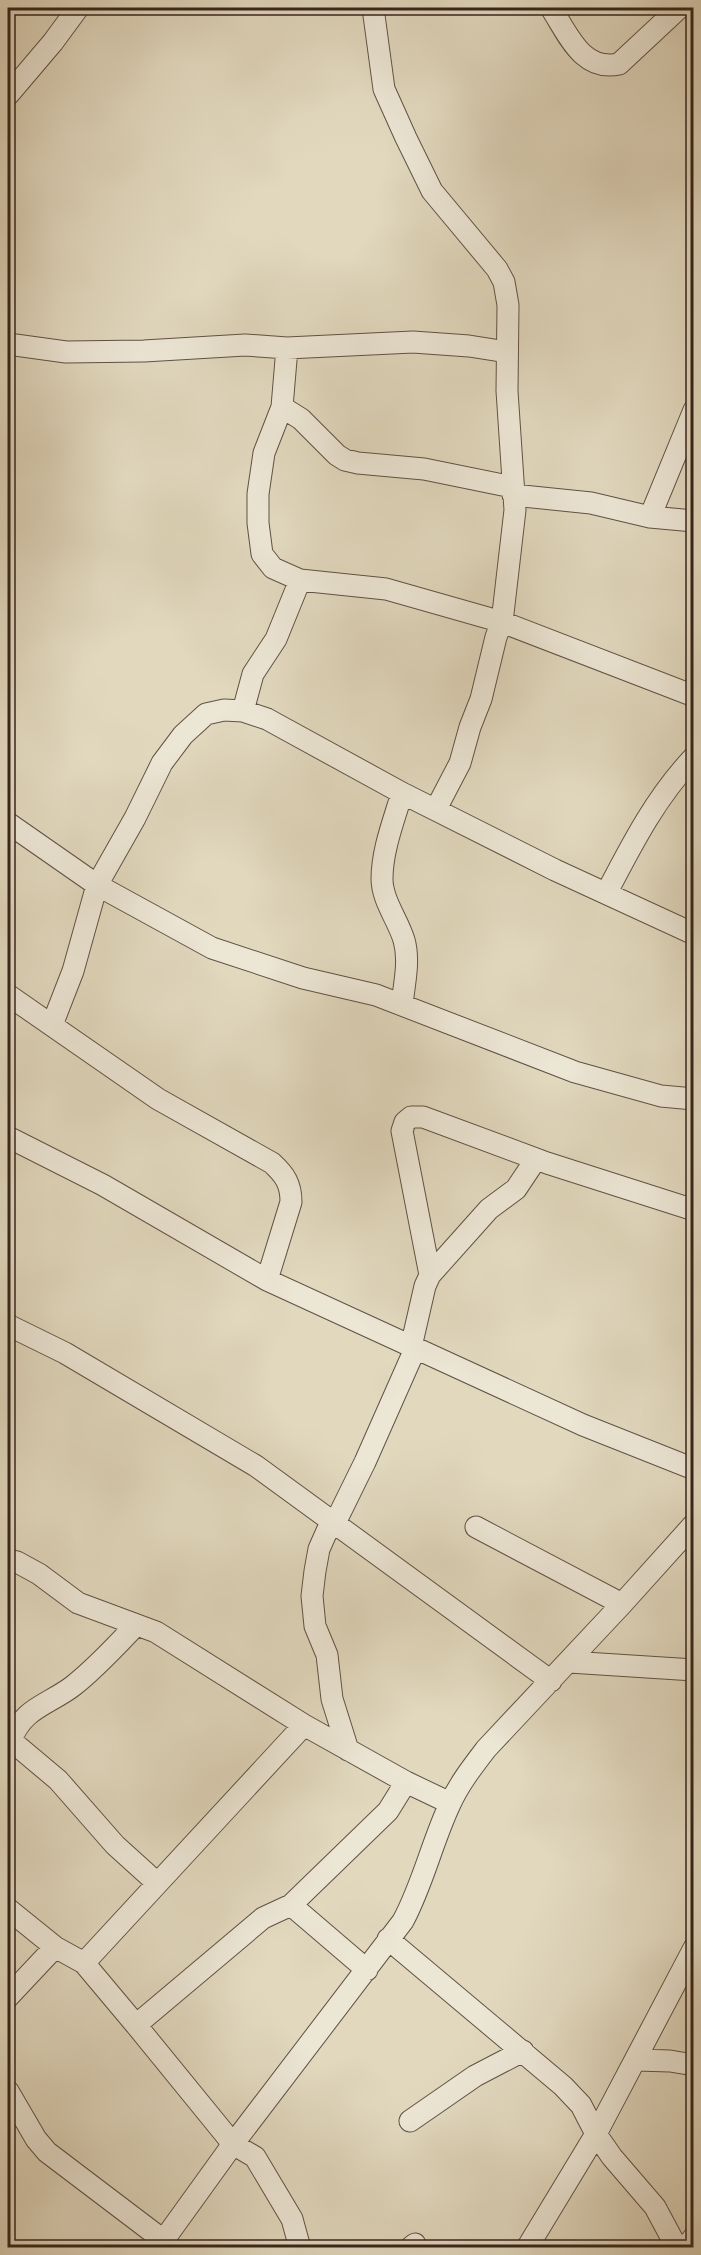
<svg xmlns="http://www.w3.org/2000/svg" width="701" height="2255" font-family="'IM FELL DW Pica',serif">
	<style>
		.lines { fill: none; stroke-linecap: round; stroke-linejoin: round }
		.minor-casing { stroke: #615144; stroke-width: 23 }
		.minor { stroke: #ece6d5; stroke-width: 21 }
	</style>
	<rect width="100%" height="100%" fill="#e1d8be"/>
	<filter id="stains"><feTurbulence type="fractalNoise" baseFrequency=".00333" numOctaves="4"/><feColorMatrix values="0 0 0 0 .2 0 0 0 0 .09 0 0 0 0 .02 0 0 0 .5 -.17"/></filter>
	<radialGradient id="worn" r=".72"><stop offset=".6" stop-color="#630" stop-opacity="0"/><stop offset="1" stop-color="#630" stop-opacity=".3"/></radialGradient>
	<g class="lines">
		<g class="minor-casing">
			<path id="minor" d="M373 8 384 89 406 138 432 191 497 269 504 282 508 305 507 391 515 510 502 622 496 637 481 699 470 727 460 763 436 809
				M551 8C568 34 582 72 619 64L679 8
				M8 95 53 42 78 8
				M8 344 66 352 144 351 245 345 287 348 282 407 264 453 258 494V523L262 554 273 568 300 580 386 589 502 622 694 696
				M287 348 413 342 469 346 507 352
				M282 407 301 419 337 455 345 460 358 463 424 469 512 487
				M513 495 591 503 650 517 694 521
				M650 517 694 410
				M243 711 253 674 276 639 300 580
				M8 823 97 885 212 948 303 978 376 995 575 1072 661 1096 694 1099
				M607 892C632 844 656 797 694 757
				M8 995 158 1099 272 1163C285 1175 291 1184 291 1202L267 1280
				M402 1005C404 984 410 961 404 940 398 920 382 900 382 879 382 850 394 820 402 793
				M52 1025 73 971 97 885 135 818 162 763 183 735 206 714 224 710 243 711 267 719 402 793 555 870 694 934
				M8 1137 103 1185 267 1280 583 1425 694 1469
				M430 1275 402 1131 405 1122 411 1117H423L547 1163 694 1210
				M8 1325 65 1353 256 1466 551 1681
				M411 1347 425 1286 430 1275 489 1209 516 1189 536 1159
				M476 1527 622 1604
				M8 1560 17 1562 39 1574 78 1603 156 1632 304 1725 406 1782 450 1803
				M569 1662 694 1670
				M8 1738 58 1780 115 1845 157 1883
				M11 1740C23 1708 48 1705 73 1686 96 1668 116 1646 136 1625
				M348 1750 332 1699 327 1655 315 1626 312 1596 315 1571 319 1549 327 1531 335 1523 365 1462 415 1349
				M291 1905 388 1811 406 1782
				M8 1909 55 1947 84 1963 136 2025 263 1918 291 1905 367 1970
				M388 1939 563 2086 581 2105 596 2134 612 2157 655 2207 677 2248
				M84 1963 304 1725
				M8 1997 55 1947
				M136 2025 233 2144 255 2157 292 2219 300 2248
				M636 2060 670 2061 694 2065
				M8 2091 36 2139 47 2152 163 2240
				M410 2121 475 2076 523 2051
				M158 2248 233 2144 403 1921C423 1884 432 1842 450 1804 459 1784 473 1766 486 1749L622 1604 694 1524
				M410 2248 415 2244
				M527 2248 596 2134 694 1948
				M685 2248 694 2237"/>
		</g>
		<use href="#minor" class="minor"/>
	</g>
	<rect width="701" height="2255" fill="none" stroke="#e1d8be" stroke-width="30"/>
	<rect x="9" y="9" width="683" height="2237" fill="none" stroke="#36241c" stroke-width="3"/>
	<rect x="15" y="15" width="671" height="2225" fill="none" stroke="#36241c" stroke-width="1.5"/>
	<rect width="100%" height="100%" filter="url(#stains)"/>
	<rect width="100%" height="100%" fill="url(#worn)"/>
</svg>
